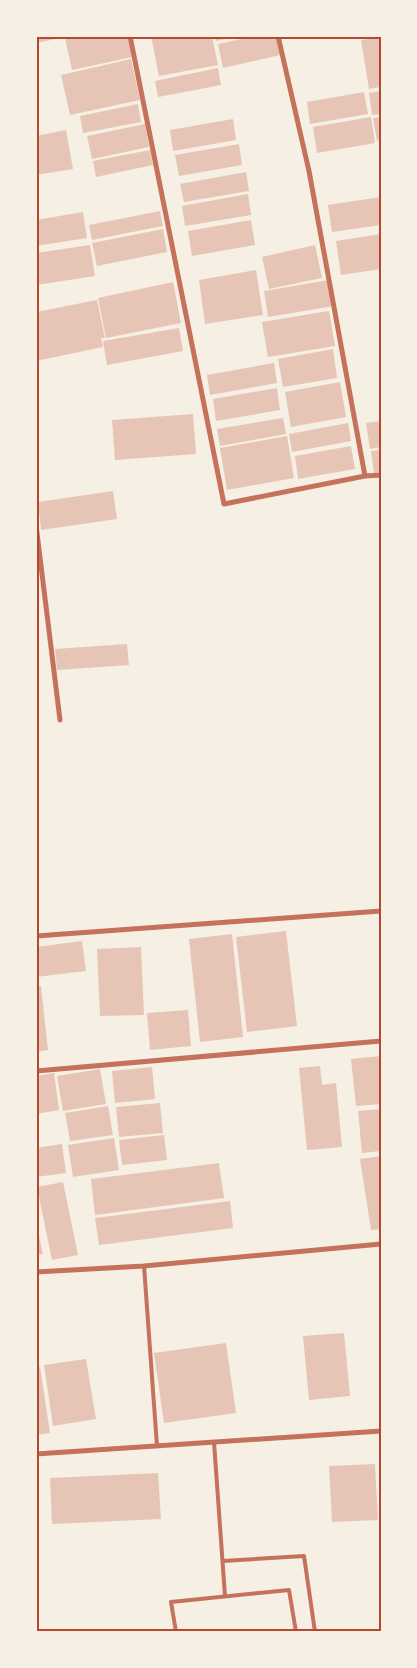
<svg xmlns="http://www.w3.org/2000/svg" width="417" height="1668" font-family="Jost,sans-serif">
	<style>
		.building { fill: #e6c5b7 }
		.lines { fill: none; stroke-linecap: round; stroke-linejoin: round }
		.service { stroke: #c5725c; stroke-width: 4 }
		.minor { stroke: #c5725c; stroke-width: 5 }
		.neatline { fill: none; stroke: #b5482f; stroke-width: 2 }
	</style>
	<rect width="100%" height="100%" fill="#f6efe4"/>
	<path class="building" d="M36 36H60L61 38 36 43Z
		M74 36H128L132 57 72 70 65 38Z
		M151 36H212L218 65 159 76Z
		M214 36H235V37L216 41Z
		M255 36H276L280 55 223 68 218 44Z
		M381 37V87L369 89 361 40Z
		M131 59 140 100 70 115 61 75Z
		M218 68 221 85 158 97 155 81Z
		M381 91V114L372 115 369 93Z
		M364 92 368 114 310 124 307 102Z
		M138 104 141 122 83 133 80 116Z
		M371 117 375 143 317 153 313 127Z
		M381 117V140L377 141 373 118Z
		M233 119 236 140 173 151 170 130Z
		M145 124 149 147 92 159 87 136Z
		M66 130 73 169 36 175V136Z
		M239 144 242 165 179 176 175 155Z
		M150 150 153 165 96 177 93 161Z
		M246 172 249 191 184 202 180 184Z
		M248 194 251 215 185 226 182 206Z
		M381 197V225L332 232 328 205Z
		M160 211 163 226 92 240 89 225Z
		M83 212 87 238 36 246V220Z
		M251 220 255 245 192 256 188 231Z
		M163 229 167 252 97 266 92 243Z
		M381 234V269L341 275 336 241Z
		M90 245 95 276 36 285V253Z
		M315 245 322 278 269 289 262 257Z
		M256 270 263 315 205 324 199 280Z
		M329 280 334 306 268 317 264 291Z
		M173 282 181 323 106 338 98 298Z
		M97 300 105 338H101L103 347 36 361V312Z
		M329 311 335 346 268 357 262 322Z
		M179 328 183 351 107 365 103 341Z
		M333 349 337 378 283 387 278 359Z
		M274 363 277 383 210 395 207 375Z
		M340 382 346 417 291 427 285 392Z
		M277 388 280 410 216 421 213 399Z
		M193 414 196 454 115 460 112 420Z
		M283 418 286 434 220 446 217 429Z
		M381 421V447L370 449 366 423Z
		M348 423 351 441 292 452 289 434Z
		M287 436 294 478 227 490 220 448Z
		M351 446 355 469 298 479 295 456Z
		M381 450V472L374 473 371 451Z
		M113 491 117 519 41 530 38 502Z
		M127 644 129 665 57 670 55 649Z
		M286 931 297 1026 247 1032 236 937Z
		M232 934 243 1037 200 1042 189 939Z
		M82 941 86 971 36 977V947Z
		M141 947 144 1015 100 1016 97 949Z
		M41 986 48 1050 36 1052V987Z
		M188 1010 191 1046 150 1050 147 1013Z
		M381 1056V1104L356 1106 351 1059Z
		M320 1066 322 1085 336 1083 342 1147 307 1150 299 1068Z
		M152 1067 155 1099 115 1103 112 1071Z
		M100 1069 106 1104 63 1111 57 1076Z
		M54 1073 59 1110 36 1114V1076Z
		M160 1103 163 1133 119 1137 116 1107Z
		M108 1106 113 1135 70 1141 65 1113Z
		M381 1109V1151L362 1153 358 1111Z
		M164 1135 167 1160 122 1165 119 1140Z
		M114 1138 119 1170 73 1177 68 1145Z
		M62 1144 66 1173 36 1177V1148Z
		M381 1156V1229L371 1230 360 1159Z
		M219 1163 224 1198 95 1215 91 1179Z
		M63 1182 78 1255 52 1260 37 1187Z
		M230 1201 233 1228 99 1245 95 1218Z
		M36 1223 43 1254 36 1255Z
		M344 1333 350 1396 309 1400 303 1336Z
		M226 1343 236 1413 164 1423 154 1353Z
		M86 1359 96 1419 53 1426 44 1365Z
		M40 1367 50 1433 36 1435V1368Z
		M375 1464 378 1520 332 1522 329 1466Z
		M158 1473 161 1519 52 1524 50 1478Z"/>
	<g class="lines">
		<path class="service" d="M144 1266 157 1446
			M214 1442 225 1596
			M223 1561 304 1556 315 1632
			M176 1632 171 1602 289 1590 296 1632"/>
		<path class="minor" d="M130 36 224 504 365 476
			M278 36 309 171 365 476 381 475
			M36 525 60 720
			M36 936 381 911
			M36 1071 381 1041
			M36 1272 144 1266 381 1244
			M36 1454 381 1431"/>
	</g>
	<rect width="417" height="1668" fill="none" stroke="#f6efe4" stroke-width="75"/>
	<rect x="38" y="38" width="342" height="1592" class="neatline"/>
</svg>
